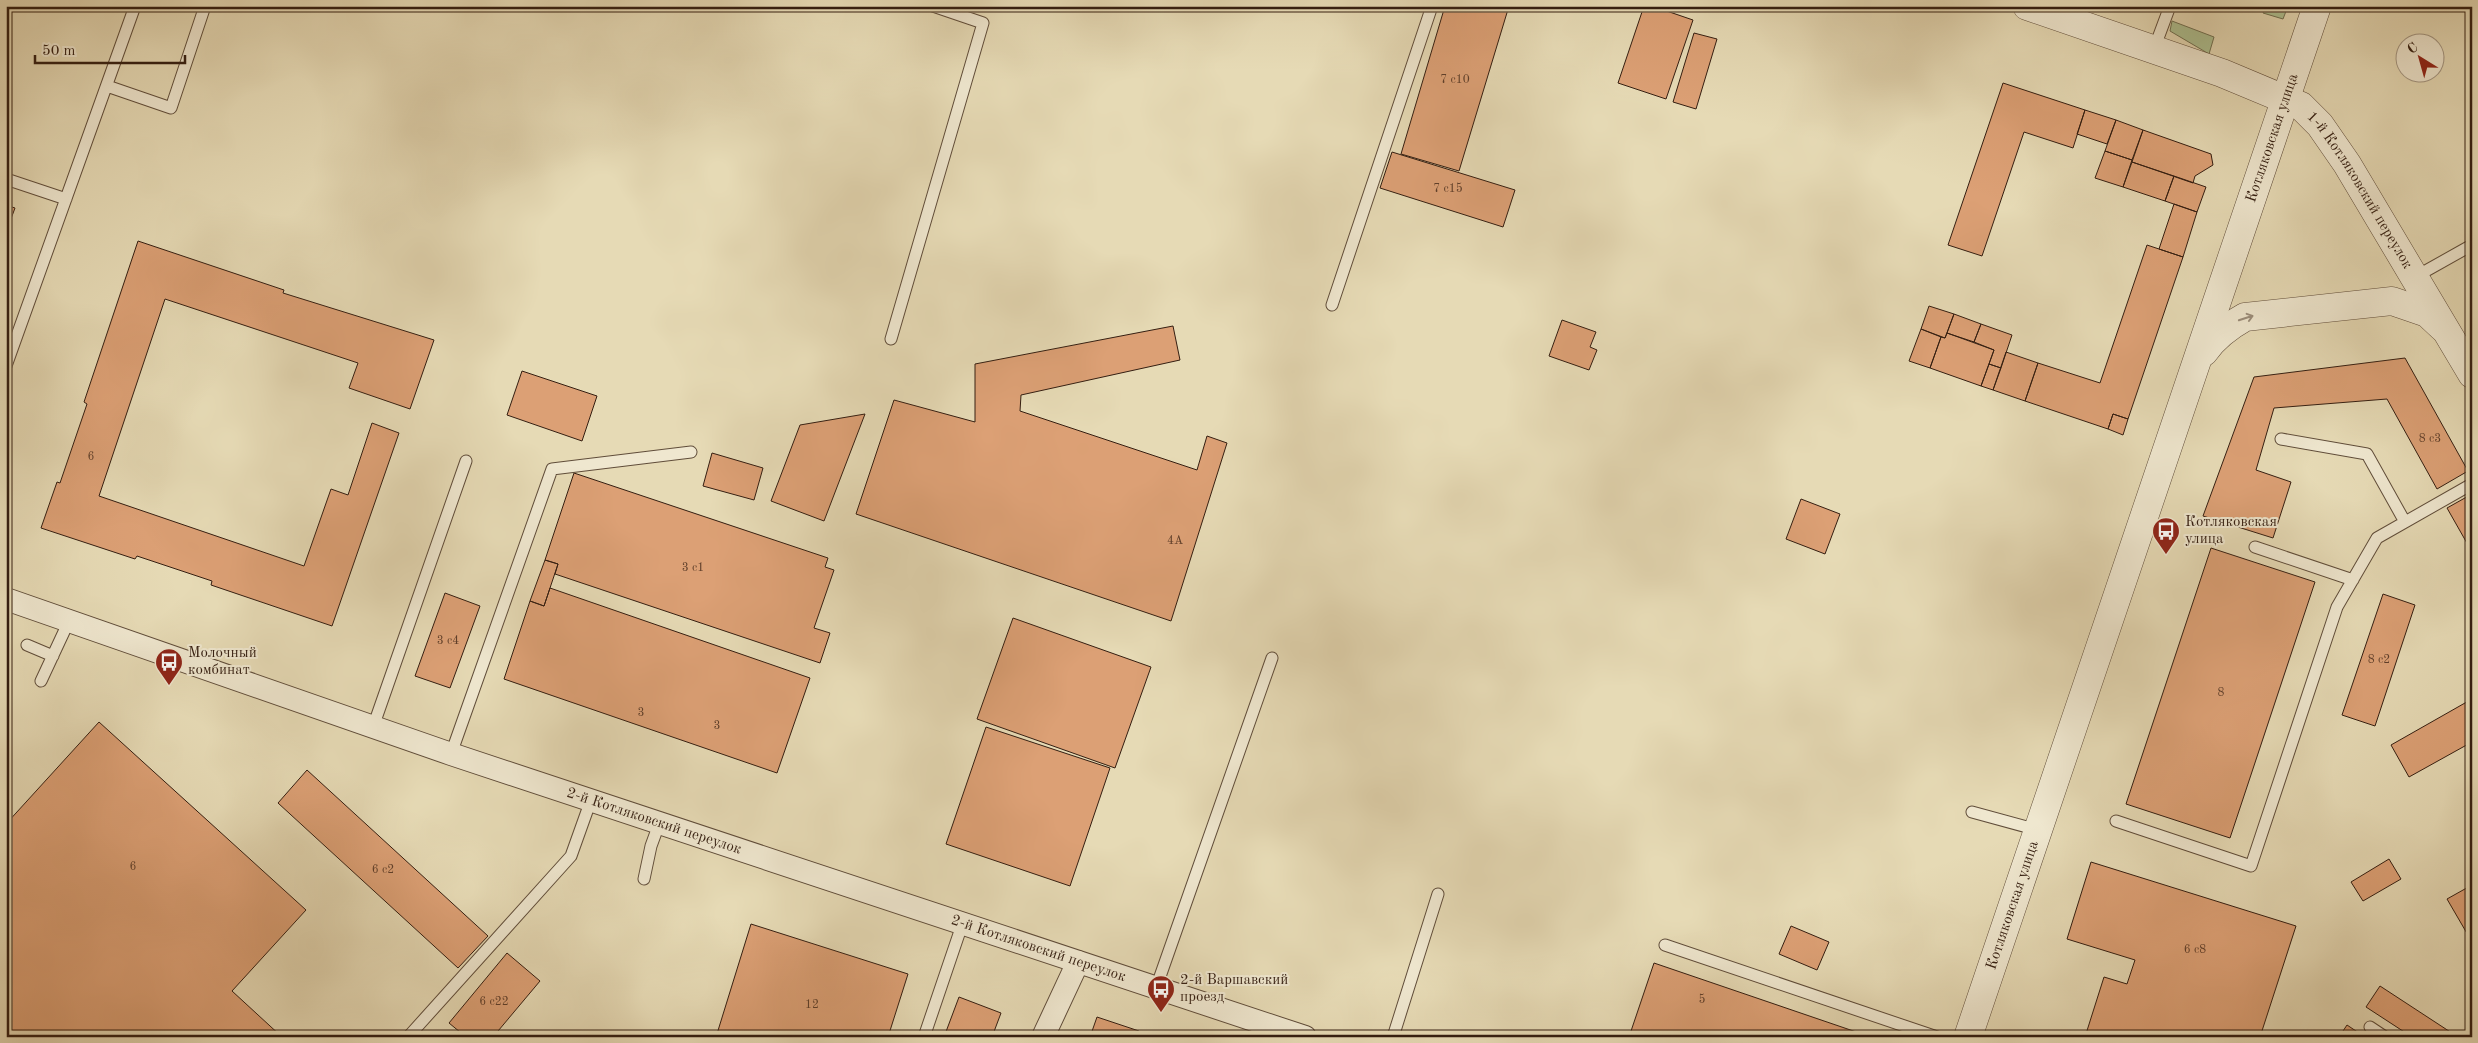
<svg xmlns="http://www.w3.org/2000/svg" width="2478" height="1043" font-family="'Old Standard TT',serif">
	<style>
		.green { fill: #aec192; stroke: #717052 }
		.building { fill: #dca075; stroke: #341e11 }
		.lines { fill: none; stroke-linecap: round; stroke-linejoin: round }
		.service-casing { stroke: #604d3a; stroke-width: 13 }
		.minor-casing { stroke: #604d3a; stroke-width: 24 }
		.tertiary-casing { stroke: #604d3a; stroke-width: 29 }
		.service { stroke: #efe7cf; stroke-width: 11 }
		.minor { stroke: #efe7cf; stroke-width: 22 }
		.tertiary { stroke: #efe7cf; stroke-width: 28 }
		.oneway { stroke: #9b8d7a }
		.labels { text-anchor: middle; dominant-baseline: central; stroke-width: 4; stroke-linejoin: round; paint-order: stroke }
		.number-label { font-size: 12px; fill: #5e3e2a }
		.street-label { font-size: 15px; fill: #341e11; stroke: #efe7cf }
		.poi-label { font-size: 15px; fill: #341e11; stroke: #efe7cf; text-anchor: start }
	</style>
	<rect width="100%" height="100%" fill="#e6dab5"/>
	<filter id="stains"><feTurbulence type="fractalNoise" baseFrequency=".004" numOctaves="4"/><feColorMatrix values="0 0 0 0 .2 0 0 0 0 .09 0 0 0 0 .02 0 0 0 .5 -.17"/></filter>
	<radialGradient id="worn" r=".72"><stop offset=".6" stop-color="#630" stop-opacity="0"/><stop offset="1" stop-color="#630" stop-opacity=".3"/></radialGradient>
	<path class="green" d="M2266 6H2288L2283 19 2263 13Z
		M2172 21 2214 37 2209 54 2170 31Z"/>
	<path class="building" d="M1445 6H1509L1459 171 1401 154Z
		M1644 6H1652L1693 20 1666 99 1618 83Z
		M1694 33 1717 39 1696 109 1673 102Z
		M2003 83 2085 110 2073 148 2024 132 1982 256 1948 245Z
		M2085 110 2116 120 2107 144 2077 134Z
		M2116 120 2143 130 2132 160 2105 151Z
		M2143 130 2211 154 2213 165 2195 176 2193 183 2132 162Z
		M2105 151 2132 160 2123 187 2095 178Z
		M1392 152 1515 190 1503 227 1380 188Z
		M2132 162 2174 176 2165 201 2123 187Z
		M2174 176 2206 187 2197 212 2165 201Z
		M2174 204 2197 212 2183 257 2159 249Z
		M6 205 15 208 6 232Z
		M138 241 284 290 283 293 434 340 410 409 349 388 358 363 165 299 99 496 304 566 331 489 348 495 372 423 399 433 332 626 211 585 212 581 137 556 135 559 41 528 57 482 60 483 87 404 84 402Z
		M2147 245 2183 257 2128 419 2113 414 2108 429 2025 401 2038 363 2100 383Z
		M1929 306 1954 314 1945 338 1921 329Z
		M1954 314 1981 324 1974 342 1947 333Z
		M1562 320 1596 332 1590 347 1597 350 1589 370 1549 356Z
		M1981 324 2012 335 2001 368 1989 364 1994 350 1974 342Z
		M1173 326 1180 360 1021 395 1020 411 1197 470 1207 436 1227 443 1171 621 856 514 894 400 975 422V364Z
		M1921 329 1941 337 1930 368 1909 361Z
		M1947 333 1994 350 1981 386 1930 368 1941 337 1945 338Z
		M2006 352 2038 363 2025 401 1993 390Z
		M2405 358 2468 471 2437 489 2387 399 2274 408 2256 470 2291 482 2273 538 2203 516 2254 377Z
		M1989 364 2001 368 1993 390 1981 386Z
		M522 371 597 396 582 441 507 415Z
		M865 414 824 521 771 501 800 425Z
		M2113 414 2128 419 2123 435 2108 429Z
		M712 453 763 468 754 500 703 486Z
		M574 473 828 558 825 567 834 570 814 628 830 633 820 663 555 574 558 564 545 560Z
		M2472 494V552L2447 508Z
		M1801 499 1840 514 1825 554 1786 539Z
		M2211 548 2315 582 2230 838 2126 804Z
		M545 560 558 564 544 606 530 601Z
		M550 588 810 678 777 773 504 679 530 601 544 606Z
		M445 593 480 606 450 688 415 676Z
		M2383 594 2415 605 2375 726 2342 715Z
		M1013 618 1151 667 1115 768 977 719Z
		M2472 699V742L2409 777 2391 745Z
		M99 722 306 910 232 991 282 1037H6V824Z
		M986 727 1110 768 1070 886 946 844Z
		M307 770 488 936 458 968 278 803Z
		M2389 859 2401 879 2363 901 2351 882Z
		M2091 862 2296 926 2260 1037H2085L2104 977 2127 984 2135 960 2067 939Z
		M2472 885V942L2447 899Z
		M751 924 908 974 888 1037H716Z
		M1791 926 1829 942 1817 970 1779 954Z
		M507 953 540 981 493 1037H466L449 1023Z
		M1654 963 1871 1037H1629Z
		M2380 986 2458 1037H2412L2366 1007Z
		M959 997 1001 1013 992 1037H944Z
		M1097 1017 1139 1031 1137 1037H1090Z
		M2347 1025 2365 1037H2339Z"/>
	<g class="lines">
		<g class="service-casing">
			<path id="service" d="M2154 49 2170 6
				M107 86 171 108 205 6
				M6 179 66 199
				M2415 277 2472 245
				M1332 305 1432 6
				M891 339 983 23 933 6
				M6 366 135 6
				M2281 439 2367 454 2405 522
				M2255 547 2353 580
				M27 645 53 656
				M41 681 69 621
				M373 727 466 461
				M451 754 552 469 691 452
				M1972 812 2038 830
				M2116 821 2251 866 2337 607 2377 538 2472 484
				M644 879 651 846 659 824
				M1665 945 1937 1037
				M1156 988 1272 658
				M2370 1027 2385 1037
				M408 1037 571 856 591 800
				M924 1037 962 925
				M1393 1037 1438 894"/>
		</g>
		<g class="minor-casing">
			<g id="minor">
				<path id="s1" d="M6 599 451 754 1305 1037"/>
				<path d="M1043 1037 1078 962"/>
			</g>
		</g>
		<g class="tertiary-casing">
			<g id="tertiary">
				<path id="s2" d="M2027 6 2222 73 2301 106 2320 125 2347 164 2472 374"/>
				<path d="M2204 352C2215 336 2229 326 2245 317L2392 301 2427 313 2442 327"/>
				<path id="s3" d="M1968 1037 2317 6"/>
			</g>
		</g>
		<use href="#service" class="service"/>
		<use href="#minor" class="minor"/>
		<use href="#tertiary" class="tertiary"/>
	</g>
	<defs><path id="oneway-shaft" d="M-6 0H5M1.5-3L5.5 0L1.5 3" fill="none" stroke-width="1.6" stroke-linecap="round" stroke-linejoin="round" transform="scale(1.25)"/></defs>
	<use class="oneway" href="#oneway-shaft" transform="translate(2246 318) rotate(-18)"/>
	<defs>
		<g id="bus-pin" transform="scale(1.4375)"><path d="M0 17L-7.5 6A9.5 9.5 0 1 1 7.5 6Z" fill="#8f2418" stroke="#efe7cf"/><path d="M-5-6H5V4H4V6H2V4H-2V6H-4V4H-5ZM-3.5-4V0h7V-4ZM-3.5 1.2v1.5H-2V1.2ZM2 1.2v1.5H3.5V1.2Z" fill="#fff"/></g>
	</defs>
	<g fill-rule="evenodd">
		<use href="#bus-pin" x="2166" y="531"/>
		<use href="#bus-pin" x="169" y="662"/>
		<use href="#bus-pin" x="1161" y="989"/>
	</g>
	<g class="labels">
		<g class="number-label">
			<text x="1455" y="80">7 с10</text>
			<text x="1448" y="189">7 с15</text>
			<text x="2430" y="439">8 с3</text>
			<text x="91" y="457">6</text>
			<text x="1175" y="541">4А</text>
			<text x="693" y="568">3 с1</text>
			<text x="448" y="641">3 с4</text>
			<text x="2379" y="660">8 с2</text>
			<text x="2221" y="693">8</text>
			<text x="641" y="713">3</text>
			<text x="717" y="726">3</text>
			<text x="133" y="867">6</text>
			<text x="383" y="870">6 с2</text>
			<text x="2195" y="950">6 с8</text>
			<text x="1702" y="1000">5</text>
			<text x="494" y="1002">6 с22</text>
			<text x="812" y="1005">12</text>
		</g>
		<g class="street-label">
			<text stroke="none"><textPath href="#s3" startOffset="949">Котляковская улица</textPath></text>
			<text stroke="none"><textPath href="#s2" startOffset="395">1-й Котляковский переулок</textPath></text>
			<text stroke="none"><textPath href="#s1" startOffset="685">2-й Котляковский переулок</textPath></text>
			<text stroke="none"><textPath href="#s3" startOffset="139">Котляковская улица</textPath></text>
			<text stroke="none"><textPath href="#s1" startOffset="1090">2-й Котляковский переулок</textPath></text>
		</g>
		<g class="poi-label">
			<text x="2185" y="522">Котляковская<tspan x="2185" dy="17">улица</tspan></text>
			<text x="188" y="653">Молочный<tspan x="188" dy="17">комбинат</tspan></text>
			<text x="1180" y="980">2-й Варшавский<tspan x="1180" dy="17">проезд</tspan></text>
		</g>
	</g>
	<rect width="2478" height="1043" fill="none" stroke="#e6dab5" stroke-width="25"/>
	<rect x="8" y="8" width="2463" height="1028" fill="none" stroke="#341e11" stroke-width="2.5"/>
	<rect x="12" y="12" width="2453" height="1018" fill="none" stroke="#341e11"/>
	<g transform="translate(2420 58) rotate(323)"><circle r="24" fill="#efe7cf" stroke="#a49783"/>
	<path d="M0-4L9 19L0 12L-9 19Z" fill="#8f2418"/>
	<text y="-8" font-size="14" font-weight="bold" text-anchor="middle" fill="#341e11">С</text>
	</g>
	<path d="M35 55v8h150v-8" fill="none" stroke="#341e11" stroke-width="2.5"/>
	<text x="42" y="55" font-size="15" fill="#341e11" stroke="#efe7cf" stroke-width="4" paint-order="stroke">50 m</text>
	<rect width="100%" height="100%" filter="url(#stains)"/>
	<rect width="100%" height="100%" fill="url(#worn)"/>
</svg>
